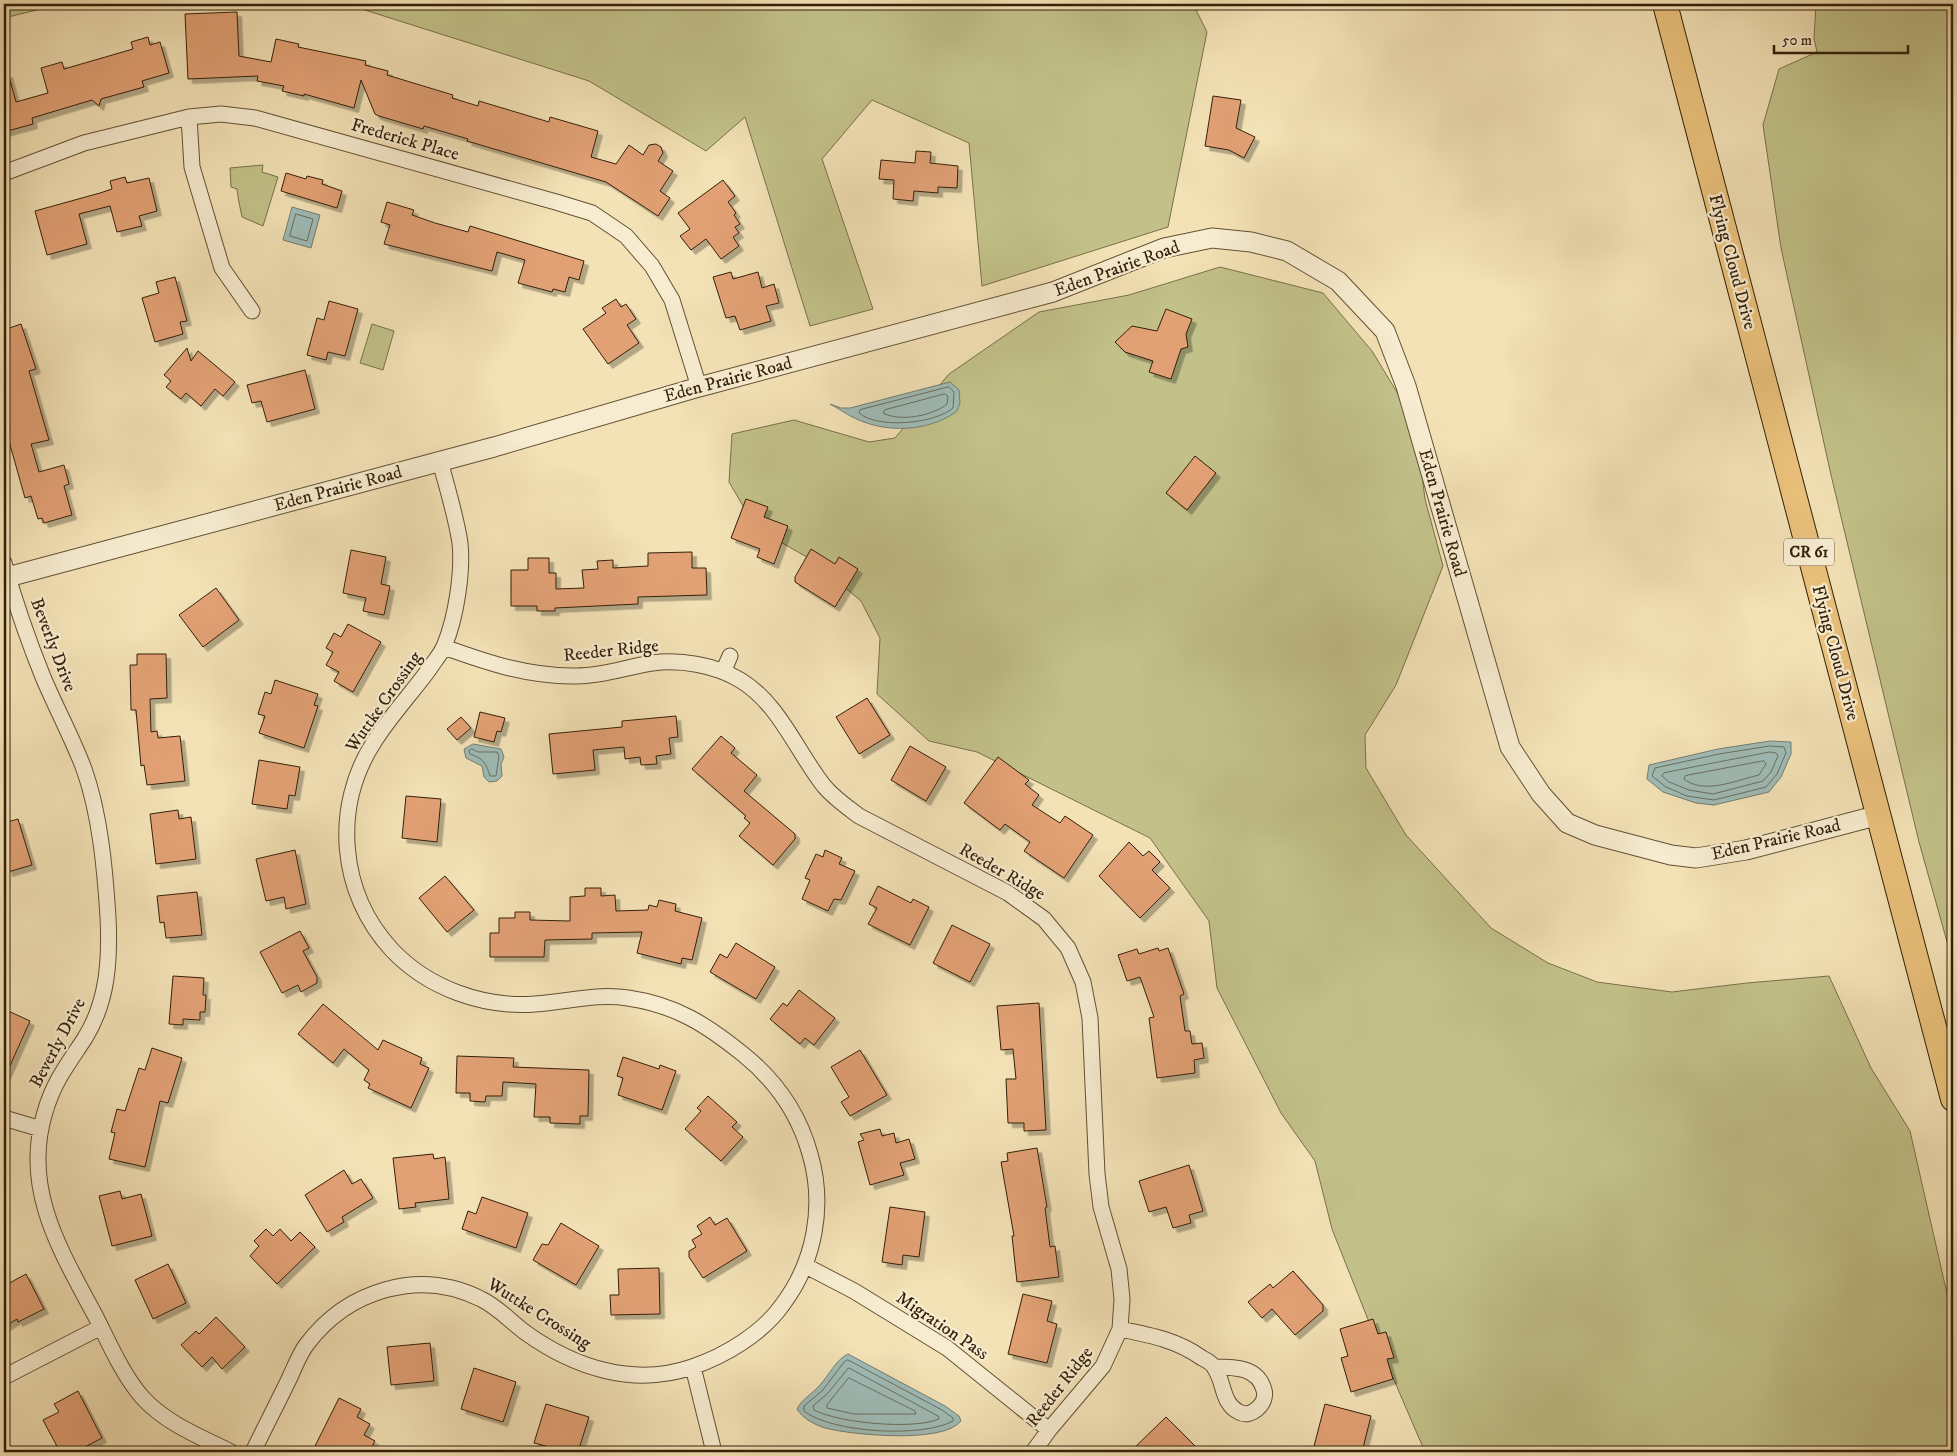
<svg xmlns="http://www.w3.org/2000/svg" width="1957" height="1456" font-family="'IM FELL DW Pica',serif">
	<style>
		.green { fill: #c2c189; stroke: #7a7049 }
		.water { fill: #9fbcb7; stroke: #747d71 }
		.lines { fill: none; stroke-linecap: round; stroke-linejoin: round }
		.shore { stroke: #696e60; stroke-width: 1 }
		.building { fill: #e2a175; stroke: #331f09; filter: url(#shadow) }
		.minor-casing { stroke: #635034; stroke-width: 17 }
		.tertiary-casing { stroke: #635034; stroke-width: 21 }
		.primary-casing { stroke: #331f09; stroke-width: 26 }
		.minor { stroke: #f7ecd0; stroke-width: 15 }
		.tertiary { stroke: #f7ecd0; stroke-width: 19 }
		.primary { stroke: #eac17b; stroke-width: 24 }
		.labels { text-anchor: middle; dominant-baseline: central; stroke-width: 4.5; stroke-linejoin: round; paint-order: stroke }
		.shield { fill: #f7ecd0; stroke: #6e5c45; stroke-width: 1 }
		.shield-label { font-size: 16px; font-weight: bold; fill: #331f09 }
		.street-label { font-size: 18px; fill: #331f09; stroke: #f7ecd0 }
	</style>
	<defs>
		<filter id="shadow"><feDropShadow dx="4.5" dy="4.5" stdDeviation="0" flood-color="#0004"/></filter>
	</defs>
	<rect width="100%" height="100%" fill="#f3e2b6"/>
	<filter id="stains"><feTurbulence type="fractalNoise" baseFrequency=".004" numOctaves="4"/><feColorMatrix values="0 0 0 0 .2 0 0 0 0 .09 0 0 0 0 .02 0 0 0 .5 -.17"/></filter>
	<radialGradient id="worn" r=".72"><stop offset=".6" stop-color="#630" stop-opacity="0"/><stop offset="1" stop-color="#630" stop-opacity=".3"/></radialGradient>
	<path class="green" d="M4 4H61L4 18Z
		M346 4H1193L1207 32 1168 227 982 286 969 143 872 100 822 159 873 309 810 326 745 117 706 151 589 81Z
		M1816 4H1953V963L1919 842 1831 475 1781 248 1763 125 1779 69 1817 52 1814 38Z
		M263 165 262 172 278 177 263 226 242 217C240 207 238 199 237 189L231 187 230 168Z
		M1220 267 1323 293 1372 351 1415 422 1425 499 1443 566 1396 685 1365 735 1366 768 1406 835 1491 928 1548 963 1597 982 1672 992 1747 983 1829 976 1871 1068 1910 1131 1953 1320V1452H1425L1369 1322 1332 1229 1315 1161 1281 1113 1217 988 1209 921 1150 838 977 752 929 741 877 694 880 638 861 601 812 560 756 528 729 482 732 434 794 420 869 442 895 438 949 374 1039 312 1129 295Z
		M372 324 394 331 383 370 360 363Z"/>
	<path class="water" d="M292 207 320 215 311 248 283 240Z
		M950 382 959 390 960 403 957 411C932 430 893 433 864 422 852 418 841 410 830 404L841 408H850Z
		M1770 741 1791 742V754L1781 777 1769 792 1714 805 1696 803 1663 792 1647 779 1649 765 1718 749Z
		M473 744 501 749 504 757 501 764 502 776 497 781 489 782 484 777 482 766 466 758 464 749Z
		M848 1354 945 1406 959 1416 961 1421C943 1444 852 1435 825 1428 815 1425 802 1418 797 1409 802 1399 812 1394 819 1386 829 1376 835 1360 848 1354Z"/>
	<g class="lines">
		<path class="shore" d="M296 214 313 219 307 241 290 236Z
			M949 387 954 392 953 408C934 424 878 429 859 413L860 410Z
			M945 394 948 396 947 404C932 416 900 422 883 413L885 410Z
			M1770 746 1784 747 1786 753 1777 774 1766 787 1714 800 1687 796 1666 787 1652 776 1655 768 1719 754Z
			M472 749 478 752H497L499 756 496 776H490C486 763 483 758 470 754L469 751Z
			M1770 752 1776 753 1778 756 1771 772 1763 781 1713 794 1689 790 1669 782 1662 776 1664 773Z
			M1764 761 1766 764 1759 775C1737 780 1704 795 1684 779L1685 776Z
			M848 1360 942 1410 953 1418V1421C922 1438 832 1433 804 1411V1406L823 1390 844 1362Z
			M849 1368 938 1416 939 1419C913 1430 839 1423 814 1410L813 1406 827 1394Z
			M849 1378 915 1411 916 1414H854L827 1408V1405Z"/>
	</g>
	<path class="building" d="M237 12 239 56 271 62 276 39 299 44 298 47 366 61 365 65 388 71 387 75 453 95 452 98 478 106 479 101 549 122 550 117 598 131 591 157 616 164 629 145 643 155 649 145 656 144 661 147 663 153 658 161 673 171 660 191 670 198 658 216 606 182 467 141 468 139 424 126 423 129 379 116 375 114 361 80 354 108 304 94V96L282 91 284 86 257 81 258 76 188 79 185 14Z
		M148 37 150 45 160 42 169 73 142 81 144 87 101 99 99 106 92 100 32 118 33 124 4 132V74L8 73 16 102 48 93 41 68 62 62 64 69 133 49 131 42Z
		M1213 96 1241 100 1236 128 1255 137 1244 158 1229 150 1205 146Z
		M916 151 931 152 930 163 958 166 957 188 938 187V193L914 191 913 201 893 199 894 180 879 179 881 160 915 163Z
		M286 173 306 179 307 176 323 180 322 184 342 191 337 208 281 191Z
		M125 177 127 183 149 178 157 211 139 216 142 226 117 232 110 206 79 214 87 244 47 255 35 211 100 193 112 189 110 181Z
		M723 180 735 196 728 202 736 213 734 215 740 224 735 227 739 233 733 237 739 246 721 259 706 239 691 250 680 236 690 229 678 213Z
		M387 202 414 210 412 215 435 223 468 232 470 226 584 261 579 280 569 277 565 292 553 289 552 292 518 283 525 260 497 252 492 271 384 244 390 225 381 222Z
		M731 272 733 279 758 272 762 288 774 284 779 303 766 306 771 321 740 330 735 316 726 318 713 277Z
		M175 277 187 321 180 322 183 334 155 342 142 298 159 293 156 282Z
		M616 299 621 307 626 304 636 319 627 325 639 343 608 364 583 329 606 313 602 308Z
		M329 301 358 309 345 356 328 352 326 360 307 355 317 318 324 320Z
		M1166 309 1192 319 1186 334 1188 347 1181 349 1171 379 1149 372 1153 361 1125 352 1115 342 1132 326 1157 331Z
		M21 324 36 369 29 371 49 440 31 444 39 472 64 465 69 484 64 486 72 515 44 523 42 518 38 519 31 496 25 498 5 427 10 425 4 402V330Z
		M187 348 191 361 198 351 235 382 223 396 215 389 201 406 186 393 181 399 166 387 171 381 164 375Z
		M305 370 315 409 267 422 261 401 252 403 247 385Z
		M1195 456 1216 473 1187 510 1166 493Z
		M746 499 768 507 764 517 788 526 774 564 757 557 760 549 731 538Z
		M811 549 835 564 839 557 858 569 835 607 795 582V577Z
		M351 550 386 557 381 584 390 586 384 615 363 611 366 598 343 593Z
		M692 552V568H706L707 595 638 597V604L555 608V611H537V606H511V570H528V558H549V573H556V589L584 588 582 570 598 569 597 561 613 560V568L648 566V553Z
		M216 588 239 620 203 647 179 615Z
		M348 624 381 642 353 692 334 681 339 672 326 665 333 652 326 648 334 633 341 637Z
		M137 654H166L167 698 150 699 151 732 157 731 158 738 180 736 185 781 147 785 144 765 141 766 136 710H131L130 665H137Z
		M275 680 318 694 314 705 318 706 304 748 259 733 265 716 258 714 265 692 271 694Z
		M867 698 890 735 859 754 836 717Z
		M480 712 505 718 501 732 497 731 494 742 474 737Z
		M676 716 678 737 669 738 671 754 656 756 657 764 641 765 640 757 625 759 624 747 593 750 595 770 553 774 549 734 622 727V721Z
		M461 717 471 728 457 740 447 729Z
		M721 736 735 748 731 753 757 775 744 791 795 834V839L773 865 739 836 750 823 744 818 746 816 692 769Z
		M910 746 946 767 926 801 891 780Z
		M998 757 1029 780 1025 784 1039 795 1032 805 1060 823 1065 816 1093 835 1064 878 1024 851 1030 842 1005 824 1000 830 964 803Z
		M259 760 300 767 295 796 289 795 287 809 252 804Z
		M406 796 441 799 437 842 402 838Z
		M178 810 179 819 191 817 196 859 156 864 150 814Z
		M18 819 32 865 8 872 4 857V823Z
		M1129 842 1143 856 1149 851 1160 862 1152 870 1170 888 1140 918 1099 876Z
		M295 850 306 904 286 909 284 897 266 901 256 859Z
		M825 850 842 858 839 864 855 871 841 900 834 899 828 911 802 899 810 880 805 878 816 854 823 857Z
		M445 876 474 910 447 932 419 898Z
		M878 886 911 903 913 899 929 907 910 945 868 924 877 908 869 904Z
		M585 888H601V896L615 895 616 911 648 910 649 905 657 907 659 900 676 904 675 911 702 918 692 960 682 958 681 964 637 953 642 932 592 933V939L545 940 544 957H490V933H499V918H515V912H530V920L570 921V897L585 896Z
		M197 892 202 935 166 938 164 922 160 923 157 896Z
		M952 925 990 944 970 982 933 963Z
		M300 931 309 948 303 951 317 977V983L301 992 298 985 282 993 260 952Z
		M736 943 775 967 756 999 710 972 720 954 727 958Z
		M1158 948 1159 951 1168 948 1184 994 1180 996 1185 1031H1190L1192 1044 1202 1043 1204 1058 1194 1060 1195 1073 1157 1078 1149 1018 1154 1017 1140 977 1127 981 1118 955 1137 949 1139 954Z
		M173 976 204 978 203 995H206L205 1012H200V1020L183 1019V1025L169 1024Z
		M799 990 835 1018 814 1045 805 1038 800 1044 770 1019 783 1003 787 1006Z
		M1039 1003 1046 1130 1024 1131V1123H1008L1006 1079H1016L1013 1049 1001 1050 997 1006Z
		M323 1004 378 1050 383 1040 422 1058 420 1064 429 1068 411 1108 368 1088 370 1084 364 1080 369 1070 344 1049 333 1063 298 1034Z
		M4 1009 30 1021 4 1079Z
		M152 1048 182 1058 168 1103 160 1101 145 1167 109 1159 115 1133 111 1132 117 1109 125 1111 139 1068 145 1070Z
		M860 1050 887 1095 850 1116 841 1102 849 1097 831 1067Z
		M457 1056 514 1058 513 1067 589 1070 588 1116H580V1124L550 1123V1117H534L536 1084 503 1082 502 1096H486L485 1102 470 1101V1093H456Z
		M623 1057 659 1069 660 1065 676 1071 662 1110 618 1095 623 1078 617 1076Z
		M708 1096 737 1122 732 1127 743 1137 721 1161 685 1129 701 1111 697 1108Z
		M880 1129 882 1136 894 1133 896 1143 909 1139 915 1159 900 1163 904 1175 870 1185 858 1142 864 1140 860 1134Z
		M1037 1148 1047 1207 1045 1208 1050 1247 1055 1246 1059 1277 1017 1282 1012 1236H1014L1001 1162 1008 1161 1007 1153Z
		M433 1154 434 1159 445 1157 449 1199 415 1203 416 1207 399 1209 393 1158Z
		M1189 1165 1203 1211 1189 1215 1191 1223 1173 1228 1166 1207 1149 1212 1139 1181Z
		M344 1170 352 1184 361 1179 373 1198 342 1217 344 1222 327 1232 305 1195Z
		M120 1191 122 1199 141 1194 152 1236 112 1246 99 1196Z
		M482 1197 528 1213 516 1248 462 1229 468 1211 476 1214Z
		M890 1207 925 1212 919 1257 903 1255 902 1265 882 1262Z
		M710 1217 715 1225 727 1218 747 1251 703 1278 689 1257V1251L696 1247 692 1240 702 1234 697 1226Z
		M561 1223 599 1246 576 1285 533 1260 542 1244 548 1245Z
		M266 1229 273 1236 280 1229 291 1241 300 1232 315 1247 277 1284 250 1256 259 1246 254 1241Z
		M168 1264 186 1303 153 1319 135 1280Z
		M659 1268 660 1314 611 1315 610 1295H619L618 1269Z
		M1293 1271 1323 1305V1311L1295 1335 1272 1309 1262 1318 1248 1302 1270 1284 1273 1288Z
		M26 1274 44 1309 18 1322 17 1319 4 1327V1286Z
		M1023 1294 1052 1301 1047 1321 1057 1324 1047 1363 1008 1354Z
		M216 1317 245 1347 222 1369 212 1357 202 1367 181 1345 196 1331 199 1334Z
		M1373 1319 1378 1334 1386 1332 1394 1358 1387 1359 1393 1379 1351 1392 1341 1358 1348 1356 1340 1329Z
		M430 1343 434 1381 391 1385 387 1347Z
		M474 1368 516 1382 503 1422 461 1409Z
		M78 1391 102 1438 77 1451 75 1447 60 1452 43 1420 59 1412 54 1404Z
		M339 1398 361 1409 357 1417 370 1424 364 1435 375 1441 369 1452H327L315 1446Z
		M546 1404 589 1417 578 1452H544L546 1446 534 1443Z
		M1325 1404 1371 1416 1362 1452 1313 1450Z
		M1166 1417 1201 1452H1130Z"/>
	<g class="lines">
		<g class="minor-casing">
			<path id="minor" d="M189 117 192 167 222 268 252 311
				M4 173 84 143 189 117 221 114 255 118 556 202 592 213 626 236 652 266 672 300 699 387
				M4 563C15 602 28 640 43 677 56 708 72 737 84 769 100 814 105 869 108 917 110 959 108 1001 85 1038 68 1064 54 1081 45 1112 21 1190 62 1253 97 1319 110 1345 123 1375 142 1397 165 1423 201 1437 231 1452
				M444 647C488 663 530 677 577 676 603 676 627 667 652 663 680 659 715 665 740 680 779 703 797 752 824 786 834 798 847 807 859 816L1008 893 1044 919 1068 948 1083 982 1090 1018 1097 1174 1101 1207 1119 1269 1122 1299 1120 1329 1103 1366 1049 1430 1033 1452
				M723 672 730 656
				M4 1118 41 1129
				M806 1266 854 1291 947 1348 1049 1430
				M1120 1329C1150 1335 1177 1340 1202 1358 1206 1360 1212 1363 1214 1367 1225 1382 1221 1403 1239 1412 1251 1419 1268 1403 1264 1390 1258 1367 1235 1367 1214 1367
				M693 1367 714 1452
				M4 1377 101 1327
				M253 1452C265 1427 278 1402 290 1377 295 1366 300 1353 307 1344 348 1290 419 1268 481 1299 498 1307 511 1322 526 1333 575 1368 634 1387 692 1367 725 1356 763 1333 783 1304 815 1261 825 1205 810 1154 799 1114 776 1081 744 1055 707 1025 676 1005 628 998 596 993 567 1002 535 1004 483 1008 428 988 392 950 339 893 332 807 374 742 390 716 412 693 430 668 435 660 442 653 445 644 456 617 463 572 460 543 456 516 447 488 440 461"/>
		</g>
		<g class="tertiary-casing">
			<path id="tertiary" d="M4 578 494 447 699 387 1053 292 1164 248 1212 238 1251 242 1287 251 1338 281 1385 331 1406 386 1510 747 1541 794 1567 823 1595 835 1671 855 1696 858 1746 850 1879 815"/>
		</g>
		<g class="primary-casing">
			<path id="primary" d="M1665 4 1953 1099"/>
		</g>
		<use href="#minor" class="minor"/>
		<use href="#tertiary" class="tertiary"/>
		<use href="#primary" class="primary"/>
	</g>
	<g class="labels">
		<rect class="shield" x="1784" y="538.5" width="50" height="27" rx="4"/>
		<g class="shield-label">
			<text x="1809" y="552">CR 61</text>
		</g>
		<g class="street-label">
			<text transform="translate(405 140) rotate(16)">Frederick Place</text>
			<text transform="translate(1732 262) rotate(75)">Flying Cloud Drive</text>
			<text transform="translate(1117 269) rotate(-20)">Eden Prairie Road</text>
			<text transform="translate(728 380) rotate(-15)">Eden Prairie Road</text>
			<text transform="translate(338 489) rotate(-15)">Eden Prairie Road</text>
			<text transform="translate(1442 513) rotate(74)">Eden Prairie Road</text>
			<text transform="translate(53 645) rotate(69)">Beverly Drive</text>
			<text transform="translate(611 651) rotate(-6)">Reeder Ridge</text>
			<text transform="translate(1835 653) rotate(75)">Flying Cloud Drive</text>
			<text transform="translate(384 702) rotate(-55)">Wuttke Crossing</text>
			<text transform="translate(1776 840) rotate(-13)">Eden Prairie Road</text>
			<text transform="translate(1002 872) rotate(30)">Reeder Ridge</text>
			<text transform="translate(58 1043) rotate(-62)">Beverly Drive</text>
			<text transform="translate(539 1314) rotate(32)">Wuttke Crossing</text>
			<text transform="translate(942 1326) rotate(34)">Migration Pass</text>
			<text transform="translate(1060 1387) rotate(-52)">Reeder Ridge</text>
		</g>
	</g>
	<rect width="1957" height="1456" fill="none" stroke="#f3e2b6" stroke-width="20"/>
	<rect x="5" y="5" width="1947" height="1446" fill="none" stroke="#331f09" stroke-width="2.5"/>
	<rect x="10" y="10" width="1937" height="1436" fill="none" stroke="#331f09"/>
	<path d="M1774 45v8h134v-8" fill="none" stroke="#331f09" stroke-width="2.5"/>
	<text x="1782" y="45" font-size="15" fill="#331f09" stroke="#f7ecd0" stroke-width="4" paint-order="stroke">50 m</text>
	<rect width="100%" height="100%" filter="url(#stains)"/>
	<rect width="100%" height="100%" fill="url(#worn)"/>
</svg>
